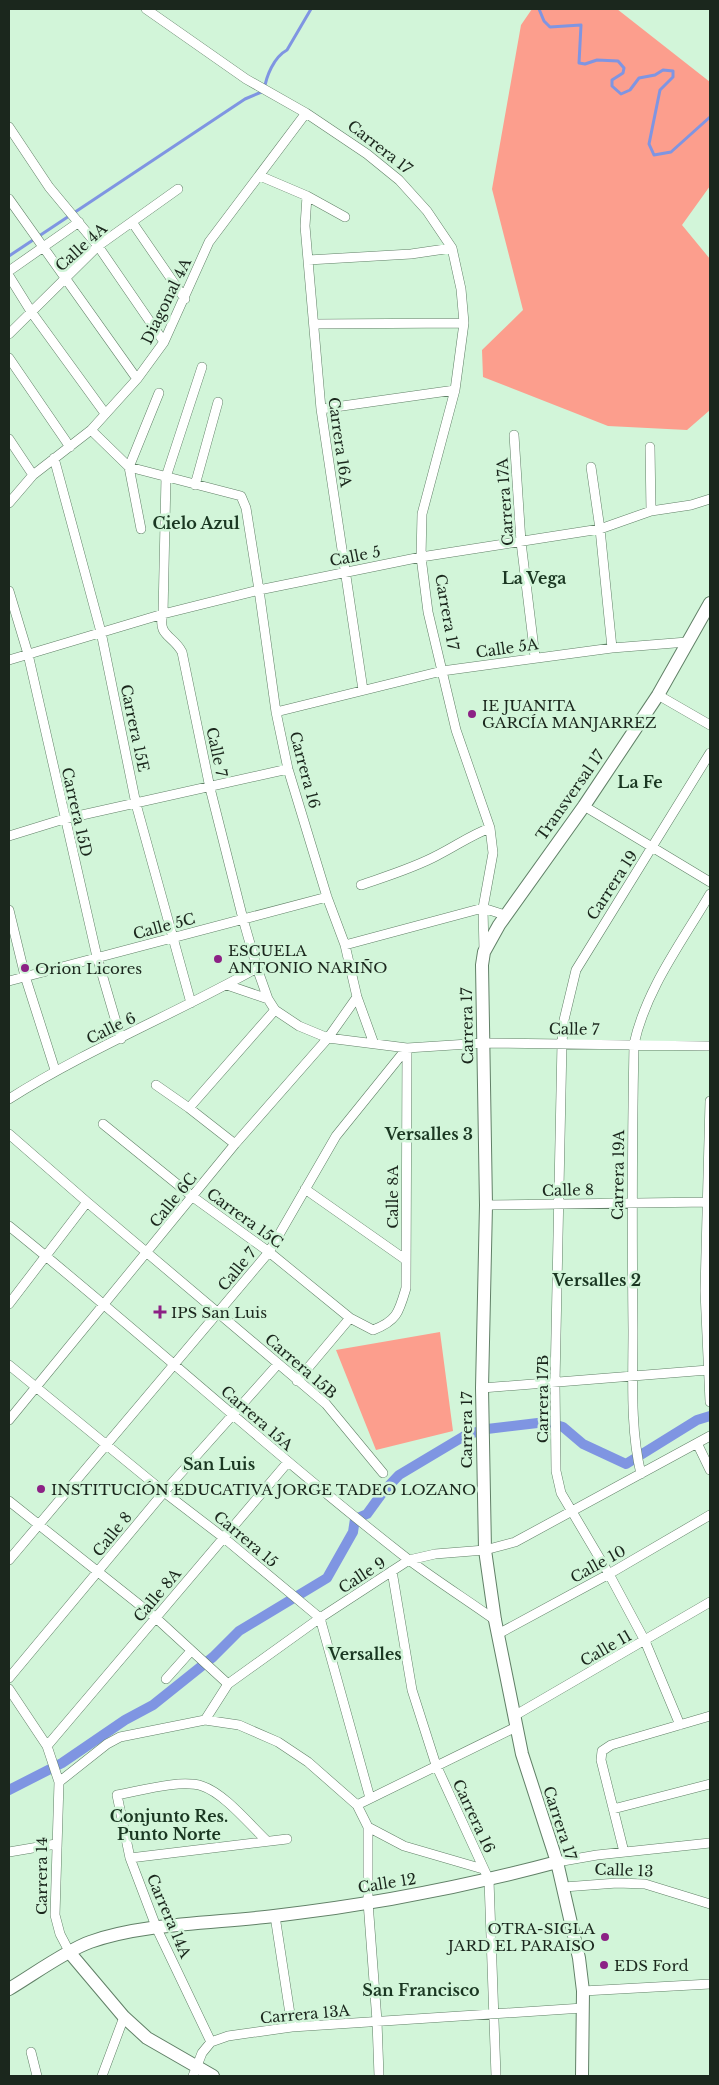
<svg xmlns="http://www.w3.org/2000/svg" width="719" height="2085" font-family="'Libre Baskerville',serif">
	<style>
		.green { fill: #fc9e8d }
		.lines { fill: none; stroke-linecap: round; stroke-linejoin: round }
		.stream { stroke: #7f95e2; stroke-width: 3 }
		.canal { stroke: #7f95e2; stroke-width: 10 }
		.street-casing { stroke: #618067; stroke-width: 10 }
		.secondary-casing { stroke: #618067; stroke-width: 14 }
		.street { stroke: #fff; stroke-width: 9 }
		.secondary { stroke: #fff; stroke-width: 12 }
		.poi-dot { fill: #8c2185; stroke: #d2f5d9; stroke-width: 2 }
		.labels { text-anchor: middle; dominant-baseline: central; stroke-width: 5; stroke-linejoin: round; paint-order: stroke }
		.street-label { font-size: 15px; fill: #1b271d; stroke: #d2f5d9 }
		.poi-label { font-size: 15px; fill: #1b271d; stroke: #d2f5d9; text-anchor: start }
		.neighbourhood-label { font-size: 16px; font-weight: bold; fill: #1a3722; stroke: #d2f5d9 }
	</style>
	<rect width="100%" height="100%" fill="#d2f5d9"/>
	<path class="green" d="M532 9H617L710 82V186L682 225 710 259V410L687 430 608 426 483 377 482 350 523 310 492 189 521 25Z
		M440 1332 453 1431 376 1450 336 1350Z"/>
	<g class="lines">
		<path class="stream" d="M539 9 544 21 550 27 581 25 579 63 585 64 597 60 618 61 624 68 623 73 612 80V86L621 94 630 90 639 78 655 75 663 70 673 71V77L660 90 649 144 654 155 671 152 710 117
			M9 256 245 99 264 91C266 76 274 57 287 50L311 9"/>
		<path class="canal" d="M9 1790 62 1763 125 1720 153 1705 213 1657 239 1631 327 1578 353 1532 355 1519 367 1514 383 1492 399 1475 466 1435 487 1429 546 1422 563 1427 583 1444 626 1464 697 1420 710 1416"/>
		<g class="street-casing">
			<path id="street" d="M146 9 246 79 306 113 367 154 399 180 427 211 452 248 461 289 464 323 455 390 422 514 421 557 428 612 456 730 490 828 493 853 483 908 484 951
				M9 127 49 187 98 246 164 342
				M260 176 307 196 345 217
				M307 196 305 226 321 409 363 690
				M9 199 137 379
				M132 222 185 299
				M308 260 411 254 452 248
				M9 271 79 222
				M9 276 32 313 104 412
				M314 324 464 323
				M9 334 98 246 178 189
				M9 358 70 447
				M202 367 166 477 163 614C157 636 173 635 182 652L210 788 243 919 257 968 268 999 275 1010 299 1026 328 1038 407 1048 484 1043 710 1046
				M321 409 455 390
				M91 430 129 467 241 496 246 508 259 590 276 712 288 769 327 897 345 945 357 997 374 1044
				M514 435 521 542 535 657
				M9 439 33 475
				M650 447 651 511
				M54 458 101 632 136 804 191 1003
				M591 467 600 529 612 648
				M195 485 218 402
				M9 503 33 475 91 430 137 379 164 342 209 242 306 113
				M141 529 129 467 159 393
				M9 591 28 654 97 957 121 1039
				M9 660 163 614 259 590 421 557 600 529 651 511 691 505 710 499
				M658 695 710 725
				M276 712 442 671 612 648 687 642
				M584 806 710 882
				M9 836 64 819 288 769
				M361 885C387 876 414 868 438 855 456 846 471 835 490 828
				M9 910 25 976 55 1070
				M345 945 483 908 505 915
				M9 981 327 897
				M227 985 268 999
				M156 1085 189 1108 235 1144
				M9 1099C88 1049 175 1014 257 968
				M710 1101 705 1291 710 1402
				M189 1108 275 1010
				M103 1124 193 1197 269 1252 350 1318 373 1330C397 1321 399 1312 406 1288L407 1048
				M9 1134 87 1202 326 1404 383 1473
				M305 1189 406 1260
				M486 1205 710 1202
				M9 1226C144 1335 272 1453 409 1560 437 1581 467 1600 495 1620
				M9 1304 87 1202
				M9 1365 164 1492 224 1538 320 1618 370 1798
				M297 1381 350 1318
				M482 1388 708 1370
				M9 1420 235 1144 328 1038 357 997
				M697 1443 710 1470
				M641 1474C630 1429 633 1377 633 1330 632 1235 632 1140 634 1044 646 989 682 942 710 894
				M9 1501 156 1618 228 1684
				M9 1560 269 1252 336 1136 407 1048
				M392 1571 412 1690 436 1765 489 1880 496 2076
				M498 1634 609 1574 710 1515
				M9 1678 164 1492 278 1364
				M166 1679 191 1651
				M9 1689 47 1746 59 1782 55 1915 60 1934 70 1953
				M514 1716 710 1602
				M205 1720 228 1684 320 1618 409 1560 435 1554 485 1550 515 1542 710 1436
				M680 1725 645 1641 609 1574 561 1493 556 1471 555 1383 562 1042 564 1020 576 970 710 753
				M47 1746 288 1462
				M59 1782 107 1744 120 1737 205 1720 239 1725 278 1742 308 1762 357 1805 368 1827V1902L377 2021 379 2076
				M357 1805 516 1727
				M613 1809 710 1784
				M368 1827 404 1846 483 1869
				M9 1852 56 1844
				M624 1852 601 1760 602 1751 611 1745 710 1716
				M130 1858 287 1839
				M557 1862 597 1855 710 1843
				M564 1887 617 1883 645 1884 710 1904
				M275 1916 292 2027
				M583 1991 710 1984
				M211 2042 157 1929 130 1858 117 1795C140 1791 180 1779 202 1786 224 1793 250 1825 267 1841
				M31 2052 37 2076
				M102 2076 124 2017
				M193 2076 202 2053 211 2042 228 2036 292 2027 583 2008"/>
		</g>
		<g class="secondary-casing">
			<path id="secondary" d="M70 1953 124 2017 147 2038 213 2076
				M9 1989C31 1976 67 1950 90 1942 143 1923 218 1923 274 1916 370 1905 464 1887 557 1862
				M582 2076 583 1991 579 1958 557 1862 522 1754 495 1620 485 1550 482 1388 486 1205 482 965 484 952 499 925 584 806 658 695 710 603"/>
		</g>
		<use href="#street" class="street"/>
		<use href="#secondary" class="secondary"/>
	</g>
	<g class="poi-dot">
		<circle cx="472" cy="714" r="5"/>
		<circle cx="218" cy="959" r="5"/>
		<circle cx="25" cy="968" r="5"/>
		<path d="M157.5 1304.5h5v5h5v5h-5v5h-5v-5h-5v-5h5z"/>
		<circle cx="41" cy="1489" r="5"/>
		<circle cx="605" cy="1937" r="5"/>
		<circle cx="604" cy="1965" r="5"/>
	</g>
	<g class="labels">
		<g class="street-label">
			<text transform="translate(380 147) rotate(38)">Carrera 17</text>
			<text transform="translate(81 247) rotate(-42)">Calle 4A</text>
			<text transform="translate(166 301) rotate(-64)">Diagonal 4A</text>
			<text transform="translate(340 442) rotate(82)">Carrera 16A</text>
			<text transform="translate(505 502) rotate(-94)">Carrera 17A</text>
			<text transform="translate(355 556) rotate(-11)">Calle 5</text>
			<text transform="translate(447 612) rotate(80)">Carrera 17</text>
			<text transform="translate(507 648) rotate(-8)">Calle 5A</text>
			<text transform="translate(135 728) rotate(78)">Carrera 15E</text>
			<text transform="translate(217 752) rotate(78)">Calle 7</text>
			<text transform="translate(305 770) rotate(75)">Carrera 16</text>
			<text transform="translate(570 795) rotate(-55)">Transversal 17</text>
			<text transform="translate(77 812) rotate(77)">Carrera 15D</text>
			<text transform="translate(612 885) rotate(-57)">Carrera 19</text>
			<text transform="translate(164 926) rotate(-15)">Calle 5C</text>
			<text transform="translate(467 1026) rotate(-91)">Carrera 17</text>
			<text transform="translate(111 1028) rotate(-26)">Calle 6</text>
			<text transform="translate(574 1029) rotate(1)">Calle 7</text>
			<text transform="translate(618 1175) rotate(-89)">Carrera 19A</text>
			<text transform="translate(568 1190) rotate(-1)">Calle 8</text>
			<text transform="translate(392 1197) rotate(-90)">Calle 8A</text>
			<text transform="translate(173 1200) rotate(-51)">Calle 6C</text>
			<text transform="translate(245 1218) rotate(36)">Carrera 15C</text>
			<text transform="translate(237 1269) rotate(-51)">Calle 7</text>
			<text transform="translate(301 1366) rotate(41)">Carrera 15B</text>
			<text transform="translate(542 1399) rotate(-90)">Carrera 17B</text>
			<text transform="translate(257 1418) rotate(41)">Carrera 15A</text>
			<text transform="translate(466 1430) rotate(-90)">Carrera 17</text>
			<text transform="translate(112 1534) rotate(-51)">Calle 8</text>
			<text transform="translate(246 1539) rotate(40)">Carrera 15</text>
			<text transform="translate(598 1564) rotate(-29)">Calle 10</text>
			<text transform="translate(362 1575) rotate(-33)">Calle 9</text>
			<text transform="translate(157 1595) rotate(-50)">Calle 8A</text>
			<text transform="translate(606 1648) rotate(-30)">Calle 11</text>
			<text transform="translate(474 1816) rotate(65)">Carrera 16</text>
			<text transform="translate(560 1823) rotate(72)">Carrera 17</text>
			<text transform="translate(624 1870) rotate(2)">Calle 13</text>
			<text transform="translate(41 1876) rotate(-90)">Carrera 14</text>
			<text transform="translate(387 1883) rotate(-9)">Calle 12</text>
			<text transform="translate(169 1916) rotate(67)">Carrera 14A</text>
			<text transform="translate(305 2014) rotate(-5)">Carrera 13A</text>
		</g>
		<g class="poi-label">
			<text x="482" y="705">IE JUANITA<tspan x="482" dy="17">GARCÍA MANJARREZ</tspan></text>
			<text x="228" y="950">ESCUELA<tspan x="228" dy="17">ANTONIO NARIÑO</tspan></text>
			<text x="35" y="968">Orion Licores</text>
			<text x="171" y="1312">IPS San Luis</text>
			<text x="51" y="1489">INSTITUCIÓN EDUCATIVA JORGE TADEO LOZANO</text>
			<text x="595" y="1928" text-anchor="end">OTRA-SIGLA<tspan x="595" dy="17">JARD EL PARAISO</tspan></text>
			<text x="614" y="1965">EDS Ford</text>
		</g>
		<g class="neighbourhood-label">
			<text x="196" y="523">Cielo Azul</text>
			<text x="534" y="578">La Vega</text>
			<text x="640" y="782">La Fe</text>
			<text x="429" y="1134">Versalles 3</text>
			<text x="597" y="1280">Versalles 2</text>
			<text x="219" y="1464">San Luis</text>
			<text x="365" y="1654">Versalles</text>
			<text x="169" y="1816">Conjunto Res.<tspan x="169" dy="18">Punto Norte</tspan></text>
			<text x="421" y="1990">San Francisco</text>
		</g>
	</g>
	<rect width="719" height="2085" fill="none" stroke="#1b271d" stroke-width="20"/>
</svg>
